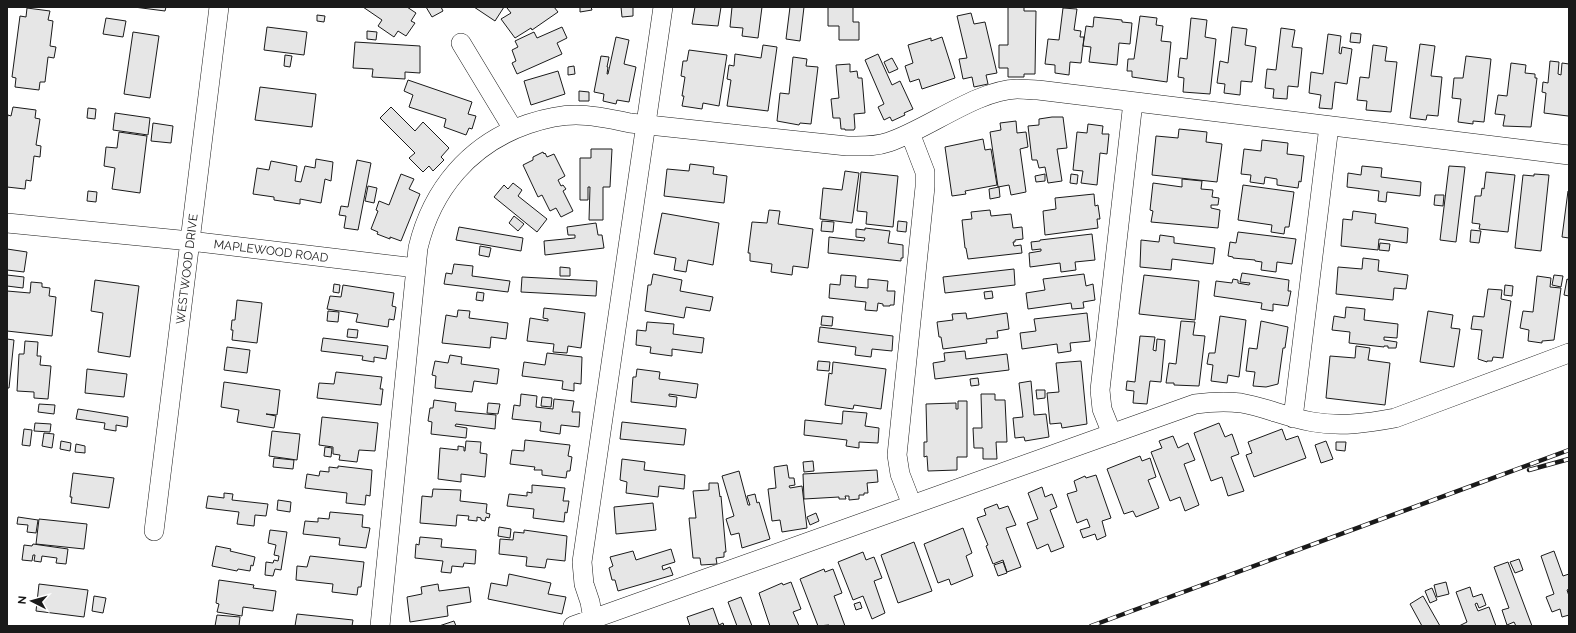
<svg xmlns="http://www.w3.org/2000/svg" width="1576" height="633" font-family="Raleway,sans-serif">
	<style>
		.building { fill: #e6e6e6; stroke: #1a1a1a }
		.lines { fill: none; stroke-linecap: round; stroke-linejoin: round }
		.minor-casing { stroke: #1a1a1a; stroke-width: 20 }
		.minor { stroke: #fff; stroke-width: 19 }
		.rail-casing { stroke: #1a1a1a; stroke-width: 4.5 }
		.rail { stroke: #fff; stroke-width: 3; stroke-dasharray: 9; stroke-linecap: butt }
		.labels { text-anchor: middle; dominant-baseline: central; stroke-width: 3; stroke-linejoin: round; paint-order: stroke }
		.street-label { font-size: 12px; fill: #1a1a1a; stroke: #fff }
	</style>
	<rect width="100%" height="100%" fill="#fff"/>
	<path class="building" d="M134 7H166L165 11Z
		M363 7H407L416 13 411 21 415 23 406 36 398 31 394 37 378 26 382 20Z
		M426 7H441L443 11 432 17Z
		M474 7H504L495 21Z
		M509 7H554L558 12 532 30 531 28 515 38 501 19 511 13 507 8Z
		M580 7H591L592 10 580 12Z
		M621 7H633V16L622 17Z
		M695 7H721L718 26 692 24Z
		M732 7H762L758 38 742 36 743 28 730 27Z
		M790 7H804L800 41 786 39Z
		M828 7H853V22H859V40H839V26H828Z
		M1008 7H1024V11H1036L1035 74H1024V77H1008V68H999V45H1008Z
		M27 8 50 11 48 20 53 21 50 46 56 47 54 58 48 57 45 82H40L39 90 15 87 16 78 12 77 20 16 26 17Z
		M1063 8 1077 9 1074 30 1081 31 1080 37H1084L1081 63 1070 62 1069 75 1055 73V65L1045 64 1048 39 1059 40Z
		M971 13 974 24 985 22 997 73 986 75 988 84 974 87 972 77 963 79 959 59 967 58 957 16Z
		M317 15 325 16 324 22 317 21Z
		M1140 16 1157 18 1156 25 1163 26 1161 41 1171 42 1167 82 1132 77V71H1127L1128 59H1134Z
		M1094 17 1122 20V22L1132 23 1130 44 1119 43 1117 65 1089 62 1091 47 1083 46 1086 26 1093 27Z
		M106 18 126 21 123 37 103 34Z
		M1191 18 1207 20 1205 37 1216 39 1210 94 1183 92 1184 78 1178 77 1180 58 1187 59Z
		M267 27 307 32 304 55 264 50Z
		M562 27 567 38 557 43 562 54 517 74 512 63 516 61 512 50 518 47 515 41 534 32 537 38Z
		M1232 27 1247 29 1245 45 1256 47 1252 82 1241 81 1240 95 1224 93 1225 84 1217 83 1220 61 1228 63Z
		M1281 28 1295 30 1292 47 1302 48 1298 87 1288 86 1287 99 1273 98 1274 89 1265 88 1267 69 1276 70Z
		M367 31 377 32 376 40 367 39Z
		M133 32 159 36 150 98 124 94Z
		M1351 33 1361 34 1360 43 1350 42Z
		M1328 34 1341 36 1339 53 1341 54 1342 47 1352 49 1347 84 1335 82 1332 109 1319 108 1321 95 1309 93 1311 72 1323 74Z
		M616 37 629 40 624 64 636 67 629 102 617 100 616 104 603 101 604 94 594 92 601 56 609 57 607 67H608L607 74H608Z
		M942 37 955 78 922 89 919 79 910 82 905 66 913 63 908 45 931 38V41Z
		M355 42 420 46V73L405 72V79L372 77 373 69 353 68Z
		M1420 44 1435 46 1431 76 1442 77 1438 116 1427 115 1426 120 1410 118Z
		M763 45 777 47 768 111 727 106 731 80 727 79 729 65 734 66 735 54 761 58Z
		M1373 45 1387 47 1385 61 1397 62 1391 112 1366 110 1367 101 1357 100 1360 77 1369 78Z
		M689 50 727 55 719 106 703 103 702 109 682 106 684 96H682L685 77 681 76 683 61H687Z
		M878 54 892 85 900 81 913 109 904 113 905 115 892 121 890 117 884 120 878 107 884 104 865 60Z
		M285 55 292 56 290 67 284 66Z
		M1466 56 1491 59 1484 122 1473 121V124L1458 122 1461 99 1452 98 1454 78H1463Z
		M793 57 807 59 806 66 818 67 811 124 800 123 799 125 777 121 780 93 789 94Z
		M892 58 898 69 889 73 884 62Z
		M1550 61 1559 62 1558 74 1561 75 1562 63 1569 64V115L1568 116 1544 113 1546 93 1542 92 1543 82 1548 83Z
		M1511 63 1526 65 1525 73 1535 74V78H1537L1531 127 1503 126 1505 115 1495 114 1498 95 1507 96Z
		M850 64V72L857 71 858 78H862L865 113 854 114 855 128 854 130H845V129H841L840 118H833L831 99 839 98 836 65Z
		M574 66 575 74 568 75V67Z
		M558 71 565 94 531 105 524 81Z
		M408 80 472 102 468 114 476 116 472 129 469 128 466 135 444 127 446 119 409 107 413 95 404 91Z
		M260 87 316 94 312 127 255 120Z
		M579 91 589 92V101H579Z
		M13 107 36 110 35 118 40 119 36 145 41 146 40 157 34 156 31 181 26 180 25 189 7 187V119L8 115 11 116Z
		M391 107 415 131 423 122 449 148 441 157 444 160 433 171 429 166 423 172 409 158 415 153 380 118Z
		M88 108 96 109 95 119 87 118Z
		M115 113 150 118 148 135 113 130Z
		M1052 117H1063L1067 148 1057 149 1062 181 1048 183 1045 167 1039 168 1037 160H1032L1028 126 1039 125V119Z
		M1016 121 1017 133 1026 132 1028 147 1020 149 1026 192 1011 195 1009 185 998 187 990 132 1001 130 1000 123Z
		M153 123 173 126 171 143 151 141Z
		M1088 124 1103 126 1102 134H1109L1107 154 1100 153 1097 185 1081 183 1083 171 1073 170 1077 132 1087 133Z
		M1179 129 1207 132 1206 142 1222 144 1217 182 1152 175 1156 136 1178 138Z
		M119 132 147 136 140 193 112 189 115 168 104 166 106 147 117 148Z
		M983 139 985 150 991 149 997 185 965 191 966 194 952 196 945 147Z
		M1262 140 1288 143 1287 154 1304 156 1301 182 1299 181 1298 188 1277 185V179L1265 177 1264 184 1250 182 1251 175 1241 174 1244 149 1261 151Z
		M591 149H612L610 187H603V220H589L590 187H588V200H580V158H591Z
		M543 152 544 154 545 153 547 157 554 154 565 176 558 180 561 186 563 185 566 189 563 191 573 211 561 217 556 208 550 211 542 195 538 197 523 165 533 160V157Z
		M316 159 333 162 331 181 325 179 321 203 300 199V204L274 200V197L253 194 257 168 269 170 271 161 297 166 295 181 301 182 305 166 315 168Z
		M357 160 371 163 358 230 344 228 346 216 339 215 341 206 348 207Z
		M690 164 714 167 713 174 727 176 724 203 664 196 667 169 689 171Z
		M1362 166 1382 168 1381 177 1421 182 1420 196 1387 192 1386 202 1378 201 1379 191 1347 187 1348 173 1361 175Z
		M1449 166 1465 167 1456 242 1440 240Z
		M845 171 859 173 852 223 820 219 823 188 842 190Z
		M861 172 898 176 893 227 866 224 867 212 857 211Z
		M1486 172 1515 175 1508 232 1479 229 1480 224 1472 223 1475 196H1481L1482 188 1484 189Z
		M401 174 414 179 409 189 420 194 401 241 390 237V239L377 234 378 232 371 229 378 211 376 210 379 201 389 205Z
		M1045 174V181L1036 182 1035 176Z
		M1071 174 1078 175 1077 184 1070 183Z
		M1534 174 1549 175 1541 251 1515 248 1523 175 1534 176Z
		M1182 179 1202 181 1201 189 1213 190 1212 197 1219 198 1218 205H1211V208L1220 210 1218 228 1151 222 1153 211 1150 210 1153 183 1182 187Z
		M513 183 522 190 518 196 547 219 537 232 494 197 504 185 508 189Z
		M1243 185 1294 192 1289 227H1285L1284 234 1271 232 1272 225 1238 220Z
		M368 186 377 188 374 203 365 201Z
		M999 187 1000 197 990 199 989 189Z
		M88 191 97 192 96 202 87 201Z
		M1568 191H1569V238L1562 237Z
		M1094 194 1095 206 1098 205 1100 219H1097L1098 228 1045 235 1043 211 1056 209 1055 198Z
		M1435 195H1444L1443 206 1434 205Z
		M769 210 780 211 778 224 813 229 808 268 793 266 792 275 771 272 772 264 750 261V253H748L752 222 767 223Z
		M990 210 991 216 1011 214 1013 228 1022 227 1023 239 1015 240V242H1013L1014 246 1021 245 1022 253 968 259 966 248H965L962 220 972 219 971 212Z
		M1353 211 1376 214 1375 223 1408 228 1407 243 1379 239 1378 250 1341 246 1343 219 1352 220Z
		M662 213 719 223 713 265 688 260 686 272 674 270 676 258 654 254Z
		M514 216 524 224 518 231 509 223Z
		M822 221 834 222 833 232 821 231Z
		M898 221 907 222 906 232 897 231Z
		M596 223 598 235H602L604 248 545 255 544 241 575 238V235H568L567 227Z
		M459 227 523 238 521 251 456 240Z
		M865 228 890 231 888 243 903 245V258H901V261L828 253 829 237 864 241 865 238 856 237V229L865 230Z
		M1471 230 1481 231 1479 243 1470 242Z
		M1238 232 1296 239 1292 264 1277 262 1276 272 1261 270 1262 262 1255 261V260L1233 258V257L1228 256 1230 242 1236 243Z
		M1092 234 1095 260 1075 262 1076 270 1061 272 1060 263 1030 267 1029 253 1041 251V249L1032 250 1031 242 1040 241V240Z
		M1160 235 1174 237V243L1215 248 1213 264 1172 259 1171 270 1140 267 1141 240 1159 242Z
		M1380 243 1390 244 1389 251 1379 250Z
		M480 246 491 248 489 257 479 255Z
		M7 249 27 252 24 272 7 270Z
		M1363 258 1379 260 1378 271 1408 275 1406 289 1394 288 1393 300 1336 294 1338 267 1362 269Z
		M454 264 473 266 472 276 510 281 508 292 444 284 446 273 452 274Z
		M560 267 570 268V276H560Z
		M1014 269 1015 285 945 293 943 277Z
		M1242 273 1289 280 1288 291H1291L1288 306 1273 304V311L1261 309 1262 303 1214 296 1216 281 1232 283 1233 279 1238 280V283L1249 285 1250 283 1240 282Z
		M653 274 682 280 680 291 713 297 710 311 686 307 684 318 645 311 648 285H651Z
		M1084 274 1086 286 1093 284 1095 300 1083 302 1084 308 1072 309 1071 303 1028 309 1026 293 1045 290 1043 279Z
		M7 275 24 277 23 288 7 286Z
		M841 275 856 276 855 287 868 288V279L888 281 887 291H895L894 305H890V306H883V304L878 303 877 311 865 310 866 302 829 298 830 284 840 285Z
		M1144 275 1199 281 1195 320 1139 314Z
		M1554 275 1563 276 1561 287 1552 285Z
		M1537 276 1551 278 1550 287 1561 288 1554 340 1542 341V343L1528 341 1529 330 1520 328 1523 311 1533 312Z
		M522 277 597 281 596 296 521 292Z
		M1567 279 1569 280V296L1564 295Z
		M95 280 139 286 130 357 98 352 103 313 91 311Z
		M31 282 42 283V287L50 288 49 296 56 297 52 336 7 331V291L30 293Z
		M334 284 340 285 339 293 333 292Z
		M343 285 394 293 392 306 396 307 394 320 389 319 388 327 356 322 358 314 327 309 330 296 341 297Z
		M1505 285 1513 286 1512 296 1504 295Z
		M1488 289 1502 290 1501 299 1511 301 1503 358 1493 357 1492 361H1487V362L1478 359 1482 330 1471 329 1473 316 1484 317Z
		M992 291 993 298 985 299 984 292Z
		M477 292 484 293 483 301 476 300Z
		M237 300 262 303 257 343 232 340 233 330H231L232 320H235Z
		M1346 307 1365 309 1364 320 1398 324 1397 338 1384 337V340L1397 342 1396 348H1388V346H1384V347L1349 343 1350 332 1332 330 1334 316 1345 318Z
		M544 308 585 313 581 348 568 346 567 353 553 352 554 344 527 341 530 318 548 321V319L543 318Z
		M458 310 470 311 469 318 508 323 506 339 491 337 490 348 442 343 446 315 457 317Z
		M328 311 339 312 338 322 327 321Z
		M1428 311 1453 315 1451 328 1460 329 1454 367 1420 362Z
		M966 313 967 319 1007 313 1009 329 997 331 998 338 986 339 987 343 943 349 941 337H939L937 322 953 320 952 314Z
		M1087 313 1090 341 1070 343 1071 351 1058 353 1057 344 1022 349 1020 333 1036 331 1034 319Z
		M822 316 833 317 832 326 821 325Z
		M1220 316 1246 320 1239 377 1228 375 1227 383 1211 381 1213 365 1207 364 1209 353H1215Z
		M1181 321 1195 322 1193 335 1205 336 1199 386 1174 385V383H1166L1169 363 1176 364Z
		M1261 321 1288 327 1285 348H1283L1278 384 1266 387 1253 386 1255 372 1246 371 1249 348 1257 349Z
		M647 322 674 324 673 334 704 338 702 353 672 349V356L650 353 651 347 636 345 637 330 646 331Z
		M820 327 893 336 892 351 872 349 871 357 855 355 856 347 818 342Z
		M348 329 358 330 357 338 347 337Z
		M1140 336 1155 337 1153 350 1156 351 1157 339 1165 340 1161 382 1150 381 1147 404 1133 403 1134 391 1126 390 1127 381 1135 382Z
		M323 338 388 346 386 359 374 357V362L362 360 363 356 321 351Z
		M7 339 14 340 9 388H7Z
		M25 341 38 342 37 356H41L40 365 51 366 48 399 34 398V392L17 391 19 354H24Z
		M1356 346 1370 348 1368 360 1390 363 1385 405 1326 398 1330 356 1355 358Z
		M227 347 250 350 247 373 224 370Z
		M965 351 966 359 1007 354 1009 370 935 379 933 363 945 361 944 353Z
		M547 353 582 357 581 384 574 383V391L562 389 563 381 522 376 524 362 545 365Z
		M450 355 462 357 461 364 499 369 497 384 474 381 472 392 435 388 436 376 432 375 435 361 448 363Z
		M818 361 830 362 829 371 817 370Z
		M1081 361 1087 424 1062 428 1061 423 1050 424 1047 393 1059 392 1056 363Z
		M833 362 886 369 881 409 854 405 853 409 825 405 829 373 832 374Z
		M87 369 127 374 124 397 85 393Z
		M637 369 660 372 659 379 698 384 696 398 669 394V396L677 397 676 407 631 402 633 377H636Z
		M336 372 382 377 380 389H383L381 405 317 398 319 383 334 384Z
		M978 378 979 385 971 386 970 379Z
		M1031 381 1034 415 1046 414 1049 437 1025 441 1024 437 1015 438 1013 418 1023 417 1019 383Z
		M224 382 280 390 277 415 266 414 276 416 274 428 237 422 239 410 221 407Z
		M1036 390H1045V398L1037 399Z
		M521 394 537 396 536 407 553 409 554 399 574 401 572 412H580L579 427 561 425 560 434 540 431 541 422 512 419 514 405 520 406Z
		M981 394H995V400H1005L1007 442H996L997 459H983V448H974L973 428H982Z
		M542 397 552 398 551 407 541 406Z
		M434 400 456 403 455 411 496 415 495 429 456 424 455 426 467 428 466 438 431 434 432 422 428 421 430 408H433Z
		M958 401H967V457H957V470L928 471 927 456 924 457V442H927L926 404 956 403V409H958Z
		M488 403 500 404 498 414 487 413Z
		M39 404 55 405 54 414 38 412Z
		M78 409 128 417 127 427 116 425V431L104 429 105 423 76 419Z
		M843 411 867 413 865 426 879 428 878 443 859 442V448L846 446 847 440 804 435 805 420 842 424Z
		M322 417 378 423 375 451 359 450 357 462 339 460 340 455 333 454V447L319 445Z
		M622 422 686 429 684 445 620 439Z
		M35 423 51 424 50 432 34 431Z
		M1219 423 1225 437 1232 434 1239 454 1231 457 1244 491 1228 496 1222 477 1211 481 1194 433Z
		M24 429 32 430 30 446 22 445Z
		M1282 429 1286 440 1298 436 1306 458 1254 477 1246 455 1252 453 1248 442Z
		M272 431 300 434 297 460 269 456Z
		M44 433 54 434 52 448 42 446Z
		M1173 436 1178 448 1188 443 1195 460 1184 464 1199 505 1185 511 1180 497 1170 501 1151 452 1162 448 1159 441Z
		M525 440 570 445 568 456 572 457 570 471H567L566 478 542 475V470H534L535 467 510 464 512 450 524 451Z
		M61 441 71 443 70 451 60 449Z
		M466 441 481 442 480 453 487 454 485 477 461 474V482L438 479 440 448 458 450V446L464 447V451H465Z
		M1326 441 1333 459 1321 463 1315 445Z
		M1336 442H1346L1345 451 1336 450Z
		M76 444 85 446V453L75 452Z
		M325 447 332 448 331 457 324 456Z
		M1140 456 1142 461 1150 458 1156 477 1148 480 1159 508 1136 517 1133 511 1124 514 1107 469Z
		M274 458 294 460 293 469 273 467Z
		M622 459 645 462 644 470 685 475 684 489 659 486 658 497 626 493 627 482 620 480Z
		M813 461 814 471 804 472 803 462Z
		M787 465 789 478H794L795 485 789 486 790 488 802 486 807 528 782 532 780 520 772 521 768 489 776 488 774 467Z
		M338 466 372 470 370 496 366 495 365 505 346 503 347 493 305 488 307 474 319 476 320 471 329 472V467L338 468Z
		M877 470 878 482 867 483 868 493H864V495H859V499L849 500V496H845L846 499H839V497L804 499 803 474Z
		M739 471 748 505H750L747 496 755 494 757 503 759 502 770 539 742 548 739 533 731 535 726 519 734 516 722 476Z
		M73 473 114 478 109 508 71 503 72 497H70Z
		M1096 475 1111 518 1102 521 1106 536 1097 540 1095 534 1083 538 1080 530 1090 527 1087 519 1077 523 1067 494 1077 491 1074 481 1085 476 1086 478Z
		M709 483H718L720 497 721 496 726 552H724V557L716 558 717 564 701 565 700 558H693L689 518H696L693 491 709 490Z
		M532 485 565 488 563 501H569L567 513 565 512 564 522 533 518 534 509 507 506 509 494 527 496V492L532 493Z
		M1042 487 1045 497 1052 494 1057 507 1050 510 1064 547 1051 552 1048 544 1037 549 1027 523 1038 519 1028 493Z
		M433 489 461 490 460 501 487 504 486 513 490 514 489 518 486 517 485 521 481 520V518L477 517V521L468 520 469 516 457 515 456 526 420 523 422 496 432 497Z
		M224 493 233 494 232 500 268 504 266 516 255 515 254 526 237 524 239 512 206 508 208 496 224 498Z
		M278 500 291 502 290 512 277 510Z
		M653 503 656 530 616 534 614 507Z
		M997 504 999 509 1008 506 1016 525 1006 528 1021 567 1007 572 1003 560 993 564 986 546 988 545 977 518 986 515 984 509Z
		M330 512 363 515 362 527 370 528 366 548 339 545 340 538 303 534 305 521 318 522V518L329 519Z
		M816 513 819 521 810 525 807 517Z
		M18 517 38 520 36 533 27 532 28 525 17 524Z
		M39 519 87 524 84 549 36 544Z
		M499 527 511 529 510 538 498 536Z
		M963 528 972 553 966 556 973 576 951 585 949 579 938 583 924 544Z
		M270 530 287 532 281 570 275 569 273 576 265 575 266 562 273 563 274 560 278 561 279 556 274 555 276 545 268 543Z
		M524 530 567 536 565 561 547 559 545 568 526 566 527 557 499 554 500 539 513 540 514 532 524 533Z
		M420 537 442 539 441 547 476 550 475 564 464 563 463 567 452 566 451 573 441 572 443 561 415 558 416 544 419 545Z
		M914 542 932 591 898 603 881 555Z
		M33 544 68 549 66 564 56 563 57 558 42 556 41 562 34 561 35 555H33L32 561 22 560 24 545 32 546Z
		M216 546 231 549 230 551 255 557 253 566 251 565 250 571 238 569 237 571 212 566Z
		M671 549 675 562 662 566 663 570 670 567 673 575 618 591 615 580H612L609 568 613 566 610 557 633 551 636 560Z
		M1554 551 1563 576 1569 574V589L1567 590 1569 596V615L1562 617 1560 609 1552 612 1546 597 1554 594 1541 556Z
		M863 552 866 560 874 557 882 578 874 581 885 613 872 619 863 596 853 600 838 562Z
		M310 556 364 562 361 587H358L357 595 332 592 333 584 296 580 297 566 307 567Z
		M1519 559 1523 570 1515 573 1510 562Z
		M1003 562 1007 573 998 576 994 565Z
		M1508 562 1532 626H1516L1514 622 1507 625 1502 610 1509 608 1494 567Z
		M824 569 825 572 833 569 842 593 834 596 845 626H830L829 625 818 626 800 579Z
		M509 574 551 583 548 594 566 597 562 614 488 599 491 583 507 586Z
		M219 580 254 585 253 588 276 591 273 611 243 607 242 616 217 612 219 604 216 603Z
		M791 582 801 609 793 612 799 626H770L759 593 782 583 783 585Z
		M1446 582 1449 594 1437 597 1434 585Z
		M39 584 88 590 84 617 36 611Z
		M438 584 439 591 469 587 471 602 447 606 448 616 410 622 407 597 422 594 421 587Z
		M1470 587 1473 597 1482 594 1486 605 1479 608 1477 603 1475 604 1478 611 1489 607 1496 626H1459L1467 622 1456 592Z
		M1432 588 1437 600 1430 603 1425 591Z
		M94 596 106 598 103 613 92 611Z
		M1423 596 1440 626H1422L1410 604Z
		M741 597 752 626H737L728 602Z
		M860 602 862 608 856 610 854 604Z
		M713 608 719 625 723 623 724 626H690L687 617Z
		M297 614 353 620 352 626H295Z
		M217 615 240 617 239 626H215Z
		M454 621 456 626H439Z"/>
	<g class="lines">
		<g class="minor-casing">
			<path id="minor" d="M461 43 513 129
				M910 133 925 172V187L897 455 900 474 912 505
				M7 223 190 241 416 268
				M1293 418 1329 126
				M1112 434 1102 409 1100 390 1133 102
				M154 531 219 7
				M593 619 590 602 584 584 582 562 663 7
				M380 626 418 248C432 189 470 144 528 124 543 119 559 115 576 115 594 115 612 119 630 123L847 146C861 146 875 147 889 142 928 129 977 90 1017 89 1024 89 1031 90 1038 90L1569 155
				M573 626 1195 404C1210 402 1225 401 1241 403 1265 407 1288 418 1313 422 1341 427 1368 423 1395 418L1569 353"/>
		</g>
		<use href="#minor" class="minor"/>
		<g class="rail-casing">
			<path id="rail" d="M1529 470 1569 459
				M1091 626 1569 450"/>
		</g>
		<use href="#rail" class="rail"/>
	</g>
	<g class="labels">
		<g class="street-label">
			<text transform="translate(271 251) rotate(7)">MAPLEWOOD ROAD</text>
			<text transform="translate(187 269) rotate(-83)">WESTWOOD DRIVE</text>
		</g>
	</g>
	<rect width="1576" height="633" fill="none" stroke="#1a1a1a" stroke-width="16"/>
	<g transform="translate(32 601) rotate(276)" stroke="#ffffff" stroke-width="3" paint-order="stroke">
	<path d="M0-3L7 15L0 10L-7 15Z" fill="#1a1a1a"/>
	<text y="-6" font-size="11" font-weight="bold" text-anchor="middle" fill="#1a1a1a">N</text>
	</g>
</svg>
